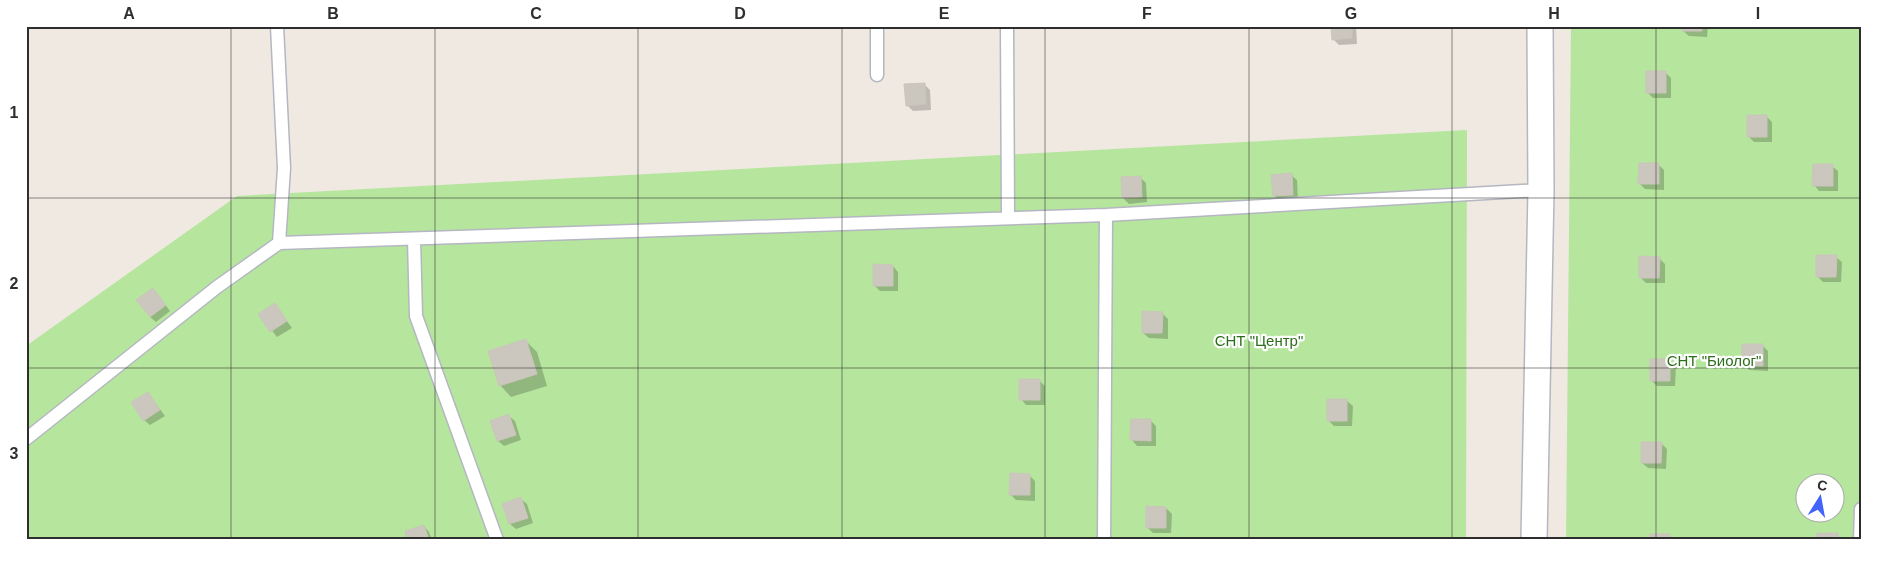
<svg xmlns="http://www.w3.org/2000/svg" width="1887" height="566" font-family="Arial,sans-serif">
	<style>
		.green { fill: #b6e59e; fill-rule: evenodd }
		.shadow { fill: #0003 }
		.building { fill: #cbc7bf; stroke: #cbc5ba }
		.lines { fill: none; stroke-linecap: round; stroke-linejoin: round }
		.lane-casing { stroke: #b4b7c1; stroke-width: 15 }
		.street-casing { stroke: #b4b7c1; stroke-width: 28 }
		.lane { stroke: #fff; stroke-width: 12 }
		.street { stroke: #fff; stroke-width: 25 }
		.grid { fill: none; stroke: #2e2e2e; stroke-width: 1; stroke-opacity: 0.55 }
		.labels { text-anchor: middle; dominant-baseline: central; stroke-width: 4.5; stroke-linejoin: round; paint-order: stroke }
		.park-label { font-size: 15px; fill: #2c6e1b; stroke: #fff }
		.neatline { fill: none; stroke: #2e2e2e; stroke-width: 2 }
		.grid-label { font-size: 16px; text-anchor: middle; font-weight: bold; fill: #2e2e2e }
	</style>
	<rect width="100%" height="100%" fill="#efe9e1"/>
	<path class="green" d="M1571 26H1861V540H1566ZM1804 484H1834V514H1804Z
		M1467 130 1466 540H26V346L237 196Z"/>
	<path class="shadow" d="M1333 26H1356L1357 44 1339 45 1333 39Z
		M1683 26H1708L1707 37 1689 36 1683 31Z
		M1666 73 1671 78V98H1653L1647 92Z
		M924 84 930 90 931 110 913 111 907 105Z
		M1767 117 1772 122V142H1754L1748 136Z
		M1658 164 1664 170V190L1645 189 1640 184Z
		M1832 166 1838 171V191H1819L1814 185Z
		M1291 175 1297 180 1298 200 1280 201 1274 195Z
		M1140 177 1146 183 1147 202 1129 204 1123 198Z
		M1836 257 1842 262 1841 282H1823L1817 276Z
		M1659 258 1665 264V283H1646L1640 277Z
		M893 266 898 272V291H880L874 285Z
		M158 295 170 311 156 322 150 317Z
		M275 305 292 328 277 337 260 315Z
		M1162 313 1168 319V339L1149 338 1143 333Z
		M526 341 537 352 547 386 511 397 500 385Z
		M1762 345 1768 351V371L1749 370 1744 364Z
		M1670 360 1676 366 1675 386H1657L1651 380Z
		M1039 380 1045 386V405H1026L1021 399Z
		M148 393 165 416 150 425 144 420Z
		M1347 401 1353 406 1352 426H1334L1328 420Z
		M509 416 515 421 521 440 504 446 498 441 492 422Z
		M1150 420 1156 426V446H1137L1132 440Z
		M1661 443 1667 449 1666 469 1648 468 1642 463Z
		M1029 475 1035 481V501L1016 500 1011 495Z
		M521 499 527 504 533 523 516 529 510 524Z
		M1166 508 1172 514 1171 533H1153L1147 527Z
		M424 526 429 532 432 540H409Z"/>
	<path class="building" d="M1331 26H1352V38L1332 40Z
		M1682 26H1702V31H1682Z
		M1646 71H1666V93H1646Z
		M925 83 926 104 906 106 904 84Z
		M1747 115H1767V137H1747Z
		M1639 163H1659V184H1638Z
		M1813 164H1833V186H1812Z
		M1292 173 1293 195 1273 196 1271 175Z
		M1141 176 1142 197 1122 198 1121 177Z
		M1816 255H1837L1836 277H1816Z
		M1639 256 1660 257 1659 278H1639Z
		M873 264 893 265V286H873Z
		M153 288 166 305 150 317 136 300Z
		M275 303 287 321 270 332 258 314Z
		M1142 311 1163 312 1162 333H1142Z
		M526 339 537 374 499 386 488 351Z
		M1742 344H1763V366L1742 365Z
		M1650 359H1670V381H1650Z
		M1019 379H1040V400H1019Z
		M148 392 160 410 143 421 131 402Z
		M1327 399H1347V421H1327Z
		M509 414 516 435 497 441 490 421Z
		M1131 419H1151V441L1130 440Z
		M1641 442H1662L1661 463H1641Z
		M1010 473 1030 474V495H1009Z
		M521 497 528 518 509 524 502 504Z
		M1146 506 1166 507V528H1146Z
		M424 525 429 540H407L405 531Z
		M1817 533H1838V540H1817Z
		M1650 534H1670V540H1650Z"/>
	<g class="lines">
		<g class="lane-casing">
			<path id="lane" d="M277 26 284 168 279 243
				M1007 26 1008 218
				M877 75V26
				M414 239 416 316 497 540
				M26 439 217 287 279 243 1106 215 1541 190
				M1104 540 1106 215
				M1860 540 1861 509"/>
		</g>
		<g class="street-casing">
			<path id="street" d="M1534 540 1541 190 1540 26"/>
		</g>
		<use href="#lane" class="lane"/>
		<use href="#street" class="street"/>
	</g>
	<path class="grid" d="M231 26V540M435 26V540M638 26V540M842 26V540M1045 26V540M1249 26V540M1452 26V540M1656 26V540M26 198H1861M26 368H1861"/>
	<g class="labels">
		<g class="park-label">
			<text x="1259" y="340">СНТ "Центр"</text>
			<text x="1714" y="360">СНТ "Биолог"</text>
		</g>
	</g>
	<rect width="1887" height="566" fill="none" stroke="#ffffff" stroke-width="55"/>
	<g transform="translate(1820 498) rotate(11)"><circle r="24" fill="#ffffff" stroke="#ababab"/>
	<path d="M0-4L9 19L0 12L-9 19Z" fill="#4264fb"/>
	<text y="-8" font-size="14" font-weight="bold" text-anchor="middle" fill="#2e2e2e">С</text>
	</g>
	<rect x="28" y="28" width="1832" height="510" class="neatline"/>
	<g class="grid-label">
		<text x="129" y="19">A</text>
		<text x="333" y="19">B</text>
		<text x="536" y="19">C</text>
		<text x="740" y="19">D</text>
		<text x="944" y="19">E</text>
		<text x="1147" y="19">F</text>
		<text x="1351" y="19">G</text>
		<text x="1554" y="19">H</text>
		<text x="1758" y="19">I</text>
		<text x="14" y="118">1</text>
		<text x="14" y="289">2</text>
		<text x="14" y="459">3</text>
	</g>
</svg>
